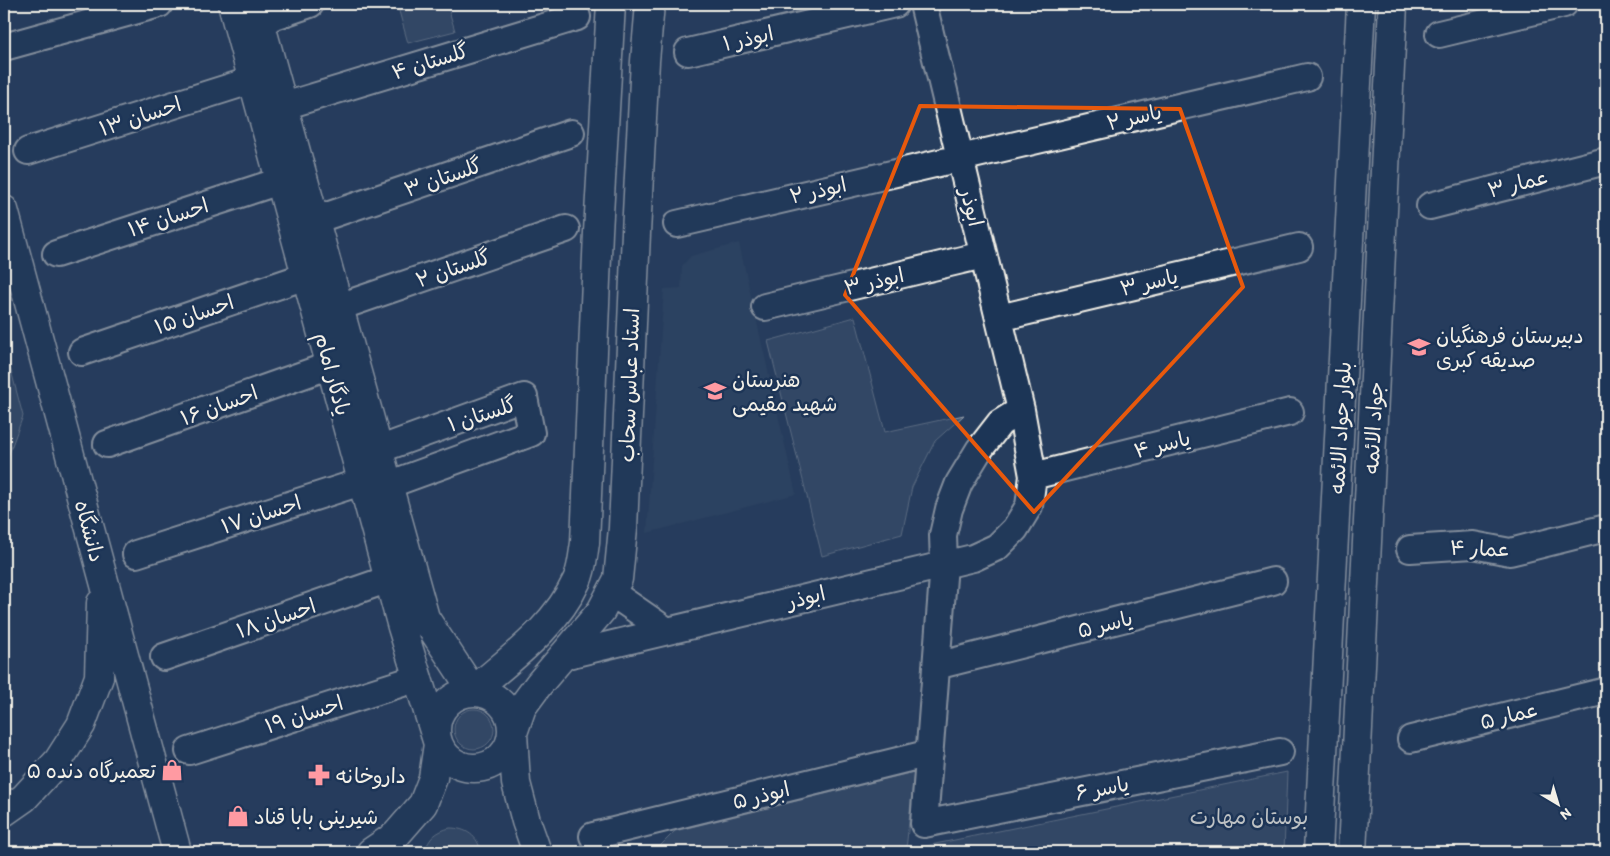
<svg xmlns="http://www.w3.org/2000/svg" width="1610" height="856" font-family="Itim,'Playpen Sans Arabic',sans-serif">
	<style>
		.built { fill: #334966 }
		.green { fill: #40546f; stroke: #9aa2ac }
		.lines { fill: none; stroke-linecap: round; stroke-linejoin: round }
		.minor-casing { stroke: #f4f1e8; stroke-width: 30 }
		.tertiary-casing { stroke: #f4f1e8; stroke-width: 31 }
		.secondary-casing { stroke: #f4f1e8; stroke-width: 31 }
		.minor { stroke: #1d3557; stroke-width: 26 }
		.tertiary { stroke: #1d3557; stroke-width: 28 }
		.secondary { stroke: #1d3557; stroke-width: 28 }
		.marked { fill: none; stroke: #e8590c; stroke-width: 4; stroke-linejoin: round }
		.labels { text-anchor: middle; dominant-baseline: central; stroke-width: 5; stroke-linejoin: round; paint-order: stroke }
		.street-label { font-size: 21px; fill: #f4f1e8; stroke: #1d3557 }
		.poi-label { font-size: 21px; fill: #f4f1e8; stroke: #1d3557; text-anchor: start }
		.park-label { font-size: 21px; fill: #bec2c4; stroke: #1d3557 }
	</style>
	<rect width="100%" height="100%" fill="#263d5d"/>
	<filter id="ink" filterUnits="userSpaceOnUse"><feTurbulence type="fractalNoise" baseFrequency=".02" numOctaves="2"/><feDisplacementMap in="SourceGraphic" scale="10" xChannelSelector="R" yChannelSelector="G"/><feConvolveMatrix kernelMatrix="1 2 1 2 8 2 1 2 1" color-interpolation-filters="sRGB"/></filter>
	<g filter="url(#ink)">
		<path class="built" d="M739 243 796 494 647 533 664 289 681 288 682 266 691 256Z"/>
		<path class="green" d="M397 4H447L455 31 408 43Z
			M855 317 885 432 964 415 935 441 912 487 902 534 822 556 768 341Z
			M4 344 23 416 4 467Z
			M454 729a20 20 0 1 1 40 0a20 20 0 1 1-40 0Z
			M914 772 906 850 1287 772 1284 852H651L655 851 675 831Z
			M450 828C466 828 478 836 481 852H425C428 838 437 831 450 828Z"/>
		<g class="lines">
			<g class="minor-casing">
				<path id="minor" d="M260 21 310 4
					M1439 34 1564 4
					M4 47 159 4
					M688 52 895 4
					M284 106 577 17
					M28 151 253 80
					M1430 206 1606 161
					M315 220 571 133
					M677 224 1307 77
					M56 254 280 181
					M339 307 566 229
					M765 307 983 255
					M999 318 1299 247
					M82 352 306 276
					M1021 410 1000 423 979 450 959 483 949 509 943 535 944 564 924 824 1280 752
					M107 444 331 365
					M378 450 524 397 531 433 388 485
					M1033 476 1290 412
					M1410 549 1473 545 1510 552 1606 528
					M136 554 383 475
					M612 593 667 631
					M563 656 973 558 997 547 1015 529 1029 506 1033 476 1021 410 923 4
					M164 657 389 579
					M936 666 1273 581
					M1411 739 1606 691
					M189 751 418 678
					M593 836 930 753"/>
			</g>
			<g class="tertiary-casing">
				<path id="tertiary" d="M232 4 402 627 438 744 433 778 423 804 396 835 371 852
					M255 4 425 618 473 691C511 658 555 628 577 580 582 570 583 555 585 543L598 232 611 4
					M436 730a38 38 0 1 1 76 0a38 38 0 1 1-76 0Z
					M537 852 526 821 516 783 513 733 522 707 539 684 601 611 618 579 623 528 636 233 645 61 650 4"/>
			</g>
			<g class="secondary-casing">
				<path id="secondary" d="M4 210 177 852
					M4 812 24 798 58 761 81 725 99 677 101 603
					M1318 852 1361 4
					M1352 852 1393 4"/>
			</g>
			<use href="#minor" class="minor"/>
			<use href="#tertiary" class="tertiary"/>
			<use href="#secondary" class="secondary"/>
		</g>
	</g>
	<path d="M0 0H1610V856H0ZM920 106 1180 109 1243 287 1034 512 845 295Z" fill="#263d5d" fill-opacity=".55" fill-rule="evenodd"/>
	<path class="marked" d="M920 106 1180 109 1243 287 1034 512 845 295Z"/>
	<defs>
		<g id="school-bare" transform="scale(1.725)"><path d="M0-5L7-2L0 1L-7-2ZM-4 1L0 2.5L4 1V4Q0 6-4 4Z" fill="#ff9aa2" stroke="#1d3557" stroke-width="2.5" paint-order="stroke"/></g>
		<g id="shop-bare" transform="scale(1.725)"><path d="M-5-2.5h2.3a2.7 3.5 0 0 1 5.4 0H5L5.5 6h-11ZM-1.5-2.5h3a1.5 2.3 0 0 0-3 0Z" fill="#ff9aa2" stroke="#1d3557" stroke-width="2.5" paint-order="stroke"/></g>
		<g id="pharmacy-bare" transform="scale(1.725)"><path d="M-2-6h4v4h4v4h-4v4h-4v-4h-4v-4h4Z" fill="#ff9aa2" stroke="#1d3557" stroke-width="2.5" paint-order="stroke"/></g>
	</defs>
	<g fill-rule="evenodd">
		<use href="#school-bare" x="1419" y="347"/>
		<use href="#school-bare" x="715" y="391"/>
		<use href="#shop-bare" x="172" y="770"/>
		<use href="#pharmacy-bare" x="319" y="775"/>
		<use href="#shop-bare" x="238" y="816"/>
	</g>
	<g class="labels">
		<g class="street-label">
			<text transform="translate(748 38) rotate(-13)">ابوذر ۱</text>
			<text transform="translate(430 61) rotate(-17)">گلستان ۴</text>
			<text transform="translate(140 116) rotate(-18)">احسان ۱۳</text>
			<text transform="translate(1134 117) rotate(-13)">یاسر ۲</text>
			<text transform="translate(443 177) rotate(-19)">گلستان ۳</text>
			<text transform="translate(1518 183) rotate(-14)">عمار ۳</text>
			<text transform="translate(818 190) rotate(-13)">ابوذر ۲</text>
			<text transform="translate(972 207) rotate(76)">ابوذر</text>
			<text transform="translate(168 217) rotate(-18)">احسان ۱۴</text>
			<text transform="translate(453 268) rotate(-19)">گلستان ۲</text>
			<text transform="translate(874 281) rotate(-13)">ابوذر ۳</text>
			<text transform="translate(1149 282) rotate(-13)">یاسر ۳</text>
			<text transform="translate(194 314) rotate(-19)">احسان ۱۵</text>
			<text transform="translate(333 374) rotate(75)">یادگار امام</text>
			<text transform="translate(629 385) rotate(-88)">استاد عباس سحاب</text>
			<text transform="translate(219 405) rotate(-20)">احسان ۱۶</text>
			<text transform="translate(482 414) rotate(-18)">گلستان ۱</text>
			<text transform="translate(1340 428) rotate(-87)">بلوار جواد الائمه</text>
			<text transform="translate(1373 428) rotate(-87)">جواد الائمه</text>
			<text transform="translate(1162 444) rotate(-14)">یاسر ۴</text>
			<text transform="translate(261 514) rotate(-18)">احسان ۱۷</text>
			<text transform="translate(90 531) rotate(75)">دانشگاه</text>
			<text transform="translate(1480 548) rotate(2)">عمار ۴</text>
			<text transform="translate(806 597) rotate(-14)">ابوذر</text>
			<text transform="translate(276 618) rotate(-19)">احسان ۱۸</text>
			<text transform="translate(1105 624) rotate(-14)">یاسر ۵</text>
			<text transform="translate(304 714) rotate(-18)">احسان ۱۹</text>
			<text transform="translate(1509 715) rotate(-14)">عمار ۵</text>
			<text transform="translate(1102 788) rotate(-11)">یاسر ۶</text>
			<text transform="translate(761 795) rotate(-14)">ابوذر ۵</text>
		</g>
		<g class="poi-label">
			<text x="1436" y="335">دبیرستان فرهنگیان<tspan x="1436" dy="24">صدیقه کبری</tspan></text>
			<text x="732" y="379">هنرستان<tspan x="732" dy="24">شهید مقیمی</tspan></text>
			<text x="156" y="770" text-anchor="end">تعمیرگاه دنده ۵</text>
			<text x="336" y="775">داروخانه</text>
			<text x="254" y="816">شیرینی بابا قناد</text>
		</g>
		<g class="park-label">
			<text x="1249" y="816">بوستان مهارت</text>
		</g>
	</g>
	<rect width="1610" height="856" fill="none" stroke="#1d3557" stroke-width="20"/>
	<rect x="10" y="10" width="1590" height="836" fill="none" stroke="#f4f1e8" stroke-width="2" filter="url(#ink)"/>
	<g transform="translate(1558 804) rotate(142)" stroke="#1d3557" stroke-width="4" paint-order="stroke">
	<path d="M0-4L9 19L0 12L-9 19Z" fill="#f4f1e8"/>
	<text y="-8" font-size="14" font-weight="bold" text-anchor="middle" fill="#f4f1e8">N</text>
	</g>
</svg>
